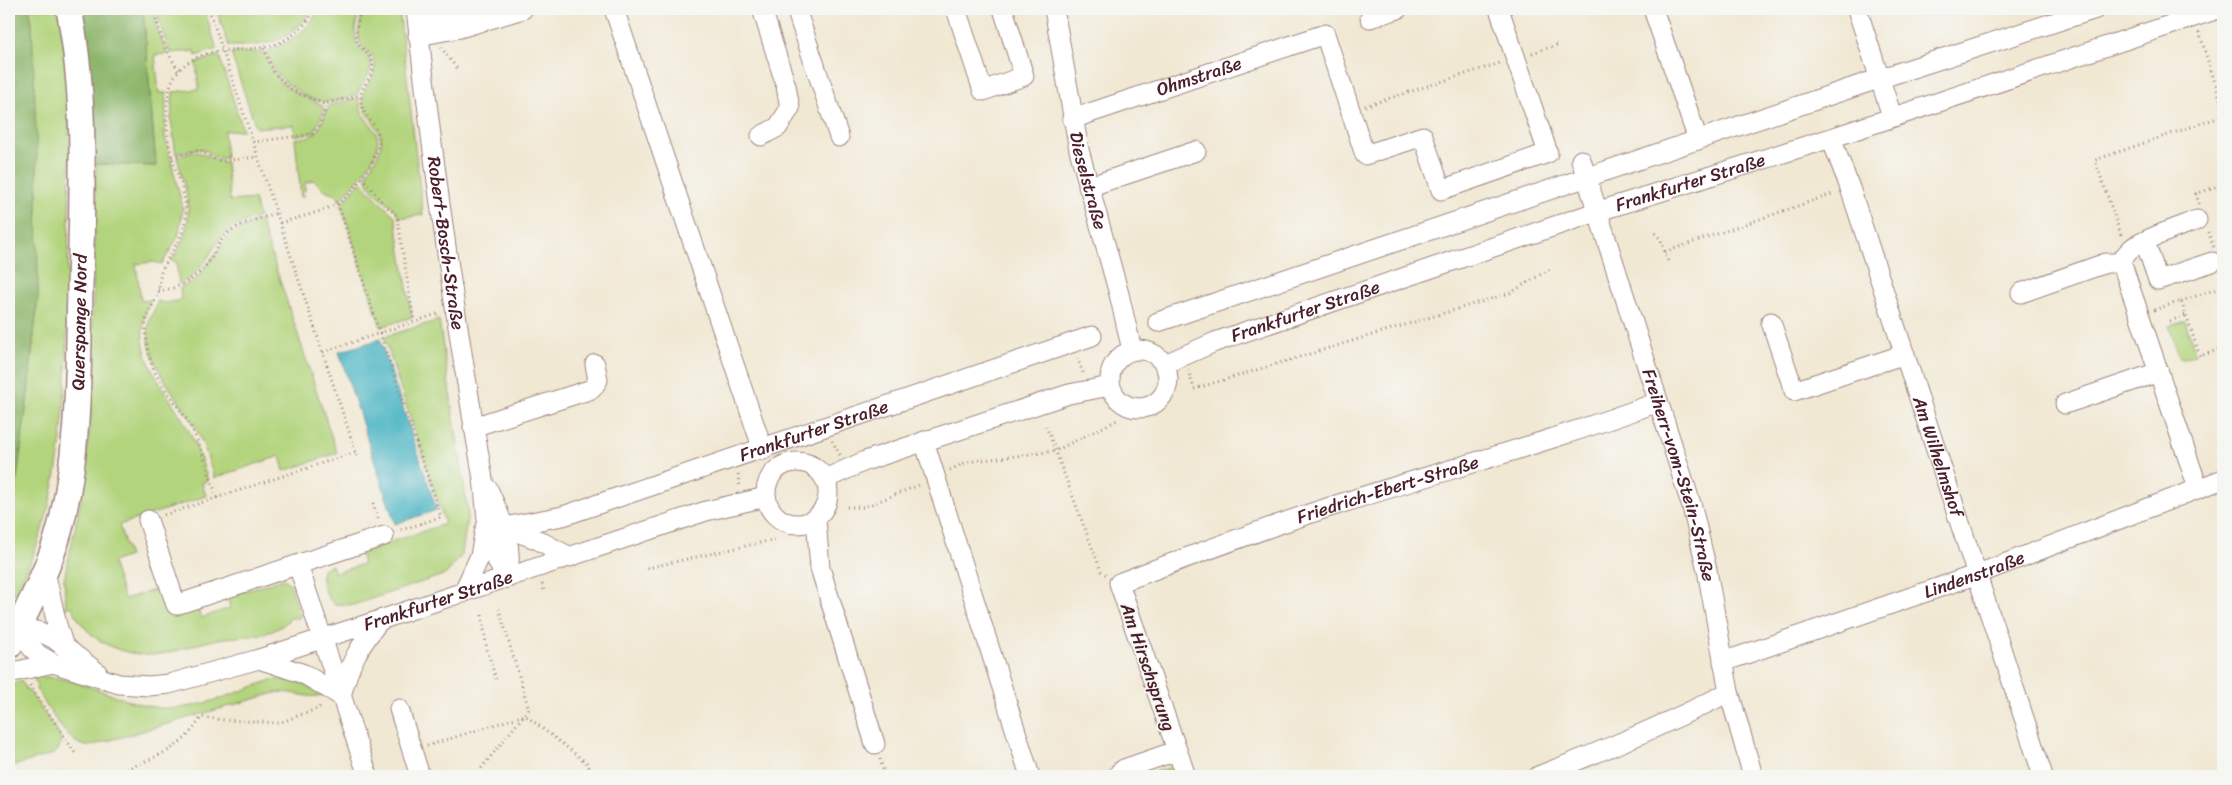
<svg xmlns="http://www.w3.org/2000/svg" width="2232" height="785" font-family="Sriracha,sans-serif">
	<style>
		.green { fill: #b2d47c; stroke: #7e7a54 }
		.forest { fill: #8db66c; stroke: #6c6a4c }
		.water { fill: #46b3c3; stroke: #486977 }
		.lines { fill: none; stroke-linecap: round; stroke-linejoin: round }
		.minor-casing { stroke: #9e847f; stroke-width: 21 }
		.major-casing { stroke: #9e847f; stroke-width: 28 }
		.path { stroke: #9e847f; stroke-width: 3; stroke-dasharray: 1 4; stroke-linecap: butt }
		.minor { stroke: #fff; stroke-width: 19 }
		.major { stroke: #fff; stroke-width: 25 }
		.labels { text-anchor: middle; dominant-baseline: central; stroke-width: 4; stroke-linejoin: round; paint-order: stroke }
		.street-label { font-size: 18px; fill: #4a1f2b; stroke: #f6f6f2 }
	</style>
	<rect width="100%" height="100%" fill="#f6f6f2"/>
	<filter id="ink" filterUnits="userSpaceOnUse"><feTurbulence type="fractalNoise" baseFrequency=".02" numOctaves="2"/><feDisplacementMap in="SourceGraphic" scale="10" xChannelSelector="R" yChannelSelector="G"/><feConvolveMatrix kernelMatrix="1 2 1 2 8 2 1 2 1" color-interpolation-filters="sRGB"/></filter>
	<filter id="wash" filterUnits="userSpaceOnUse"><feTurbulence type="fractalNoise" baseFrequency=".0096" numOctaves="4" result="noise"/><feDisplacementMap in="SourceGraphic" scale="20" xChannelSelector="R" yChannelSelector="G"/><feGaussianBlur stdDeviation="1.12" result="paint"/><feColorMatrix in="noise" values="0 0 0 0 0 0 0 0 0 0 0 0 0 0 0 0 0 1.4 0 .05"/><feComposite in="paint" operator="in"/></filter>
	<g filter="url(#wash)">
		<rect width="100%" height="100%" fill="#f1e8d3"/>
		<path class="green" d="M29 9H59C73 95 70 182 68 269 66 383 70 489 16 593L9 590V512L16 485 27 401 38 296 32 22Z
			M143 9H155L156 25 167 54 155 55 159 93H166L165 137 183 208 178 237 162 264 153 262 136 264 141 301 151 300C127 348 160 381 183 420 194 439 201 459 208 480L202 483 206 496 119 525 129 556 112 562 124 599 155 590H161L171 614 197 606 201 618 230 608 227 596 284 579 290 584 300 615 299 618H290C274 639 243 635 219 639 201 642 185 649 167 653 130 661 85 643 72 606L66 608 64 579 80 505 90 426 96 164 156 166Z
			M158 9H204L217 49 196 56 195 51 170 53 159 22Z
			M216 9H312C293 42 264 47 229 46Z
			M319 9H359L355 30 356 42 368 56 372 65 369 74 356 95C347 97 335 102 326 102 309 101 283 83 274 69 271 64 269 57 267 51 291 42 307 32 319 9Z
			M362 9H399L423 215 399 218C396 202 369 196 367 178 366 170 382 155 381 140 380 126 368 119 364 106 359 86 374 83 375 68 376 54 362 50 359 39 357 28 362 19 362 9Z
			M264 52C277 87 291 90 322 105L324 110 314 132 295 136 294 125 256 128 231 53Z
			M219 55 243 130 224 131 226 158C212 160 214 154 204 150 195 147 185 151 176 154L171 120 173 92 199 89 196 63Z
			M358 98C360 102 360 108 362 112 366 121 374 126 377 135 383 157 352 186 339 201L338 196 323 189 314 180 305 183V191L302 192 304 196 301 197 295 139C325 136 317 126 330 105Z
			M194 152C207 152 213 163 226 162L230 201 254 199 259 217C248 221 236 224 227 232 209 249 204 274 179 284L176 261H171C197 222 189 199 177 157Z
			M361 181 381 203 395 216 412 317 381 327 341 205Z
			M260 220 337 453 284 471 280 456 214 478C208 458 202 438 191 420 174 392 140 355 150 319 152 313 156 307 158 301L163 303 181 300 180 288 193 281 199 276 231 233Z
			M439 320 468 512 462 555 446 574 353 605 334 604C326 597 318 578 324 568L332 565 335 573 363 564 360 552 445 524 384 337Z
			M2185 321 2196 354 2180 359 2169 326Z
			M33 677C75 674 113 700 154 707 192 714 235 692 272 680 292 677 306 685 323 695 307 700 295 690 275 693L90 746C69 749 47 705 36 689L37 685Z
			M21 680 27 691H29L60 736C62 743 60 750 53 754L9 767V686Z
			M1173 767 1177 776H1137Z"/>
		<path class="forest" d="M9 9H29L32 22 37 160 38 296 27 401 16 486 9 512Z
			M79 9H143L156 166 96 164 92 97Z"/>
		<path class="water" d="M380 339 437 510 395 524 339 352Z"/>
	</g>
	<g filter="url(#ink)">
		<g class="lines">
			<g class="minor-casing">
				<g id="minor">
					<path id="s1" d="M416 9C433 164 455 319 482 473 489 513 482 542 507 578"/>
					<path d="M614 9 763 450"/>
					<path d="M796 9 839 137"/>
					<path d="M956 9 983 91 1024 76 1003 9"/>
					<path id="s2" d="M1054 9 1079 150 1119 294 1132 350"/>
					<path d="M1653 9 1698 140"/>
					<path d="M1857 9 1892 116"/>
					<path d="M417 18 475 16"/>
					<path d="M1370 18 1398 9"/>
					<path d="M418 36 460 28 523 9"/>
					<path id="s3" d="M1072 119 1325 34 1365 155 1423 136 1441 190 1548 153 1499 9"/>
					<path d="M761 136 778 127 790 108 786 86 762 9"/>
					<path id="s4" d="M1831 138 1850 188 2043 776"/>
					<path id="s5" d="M1581 160 1692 507 1707 570 1729 692 1753 776"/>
					<path d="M1088 187 1196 151"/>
					<path d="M2145 242 2158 280 2212 262"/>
					<path d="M2119 263C2124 258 2129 249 2135 246 2155 235 2176 228 2197 220"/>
					<path d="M2021 293 2106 263H2119L2124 270 2198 488"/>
					<path d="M1158 322 1860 85 2096 9"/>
					<path d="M1771 322 1794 391 1905 354"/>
					<circle cx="1139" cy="379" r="29"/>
					<path id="s6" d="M1165 364 1215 342 1596 212 1831 138 2218 9"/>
					<path d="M2065 404 2159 372"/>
					<path d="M473 427 592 389 598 380 595 364"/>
					<path d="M924 441 1030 776"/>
					<circle cx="797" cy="493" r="31"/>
					<path d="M825 479 865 461 1069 394 1110 386"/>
					<path d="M488 489C501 518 515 545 507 578"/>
					<path d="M816 519 820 568 875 744"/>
					<path d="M148 520 176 605 384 536"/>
					<path id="s7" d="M504 527 563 516 1092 336"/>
					<path d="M504 527 538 540 570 557"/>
					<path d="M298 565 368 776"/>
					<path d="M45 571 57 625 64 647"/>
					<path d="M463 593 480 556 485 529"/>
					<path id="s8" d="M19 627 31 647 39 655 53 663 119 684 149 686 169 684 259 659 380 620 706 511 766 497"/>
					<path d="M19 627 40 632 53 638 97 672"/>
					<path d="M259 659 304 674 341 696"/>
					<path id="s9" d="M1723 662 1978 574 2223 479"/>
					<path d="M9 673 53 663"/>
					<path d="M341 696C350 662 358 648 380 620"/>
					<path d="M399 709 420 776"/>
					<path d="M1120 776V772L1124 769 1176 751"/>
					<path id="s10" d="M1186 776 1119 583C1191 556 1261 529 1333 506 1441 471 1551 442 1658 402"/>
					<path d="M1538 776C1603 751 1667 724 1729 692"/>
				</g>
			</g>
			<g class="major-casing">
				<g id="major">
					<path id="s11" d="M9 646C28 608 49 569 60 528 80 450 78 368 80 288 82 195 87 100 69 9"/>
				</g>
			</g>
			<path class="path" d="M156 9C155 30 168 54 179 71
				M209 9 357 456
				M2199 32 2223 108
				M441 47 458 70
				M264 48 274 73 291 89 300 94 324 104 361 95
				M1532 53 1560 44
				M1365 106 1500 63
				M253 142 313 134 319 126 327 104
				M172 157 200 150 216 160 221 161 258 157
				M362 177 382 202 397 216 414 322
				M338 204 380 333 440 313
				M2199 204 2196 194 2223 184
				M280 223C299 217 321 213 338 203 353 195 382 154 379 137 376 123 364 117 361 103 358 86 371 82 373 68 375 56 363 52 358 43 353 32 360 20 360 9
				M2208 232 2214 247
				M1655 233 1661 240 1668 261
				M2121 235 2095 160 2223 116
				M1665 252 1835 193
				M158 290C180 290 198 277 210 260 215 251 219 241 227 234 240 222 260 219 277 213
				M2181 301 2223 287
				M2154 310 2181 301 2200 356 2223 348
				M2170 321 2186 315
				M323 352 380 333 441 517 398 531
				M1077 358 1084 375
				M1188 370 1194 389 1510 293 1550 269
				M1046 426 1101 571 1106 575
				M832 441 840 455
				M950 470 967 462 1055 451 1117 420
				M738 474 740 488
				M217 498C208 471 201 444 187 420 174 399 154 380 149 355 147 343 143 329 147 317 150 309 155 301 158 293 160 285 159 277 162 270 171 250 186 236 186 212 186 193 177 175 172 157 166 134 161 88 180 69 222 29 277 75 315 9
				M373 503 379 521
				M847 507H864L922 484
				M164 515 356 452
				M647 568 777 539
				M542 584 545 593
				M482 615 487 650 496 679
				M30 685 75 753
				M427 746 525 715 587 763 592 773 596 776
				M880 759 885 776
				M113 776C148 757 180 755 201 717L224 720 279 723 319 708 322 703
				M475 776 529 709 499 609"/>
			<use href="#minor" class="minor"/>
			<use href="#major" class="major"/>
		</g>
	</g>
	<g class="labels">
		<g class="street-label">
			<text stroke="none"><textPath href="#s3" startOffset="134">Ohmstraße</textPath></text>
			<text stroke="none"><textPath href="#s2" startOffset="175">Dieselstraße</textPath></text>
			<text stroke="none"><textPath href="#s6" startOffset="556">Frankfurter Straße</textPath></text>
			<text stroke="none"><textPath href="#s1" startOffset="236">Robert-Bosch-Straße</textPath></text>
			<text stroke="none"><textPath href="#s6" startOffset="150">Frankfurter Straße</textPath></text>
			<text stroke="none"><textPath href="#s11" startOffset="336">Querspange Nord</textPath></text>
			<text stroke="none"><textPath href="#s7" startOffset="325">Frankfurter Straße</textPath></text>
			<text stroke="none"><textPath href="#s4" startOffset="336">Am Wilhelmshof</textPath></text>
			<text stroke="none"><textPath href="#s5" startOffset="330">Freiherr-vom-Stein-Straße</textPath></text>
			<text stroke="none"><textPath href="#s10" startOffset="489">Friedrich-Ebert-Straße</textPath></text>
			<text stroke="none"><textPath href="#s9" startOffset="266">Lindenstraße</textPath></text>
			<text stroke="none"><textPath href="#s8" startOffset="452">Frankfurter Straße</textPath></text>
			<text transform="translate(1148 667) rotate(71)">Am Hirschsprung</text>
		</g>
	</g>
	<rect width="2232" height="785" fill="none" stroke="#f6f6f2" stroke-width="30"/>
</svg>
